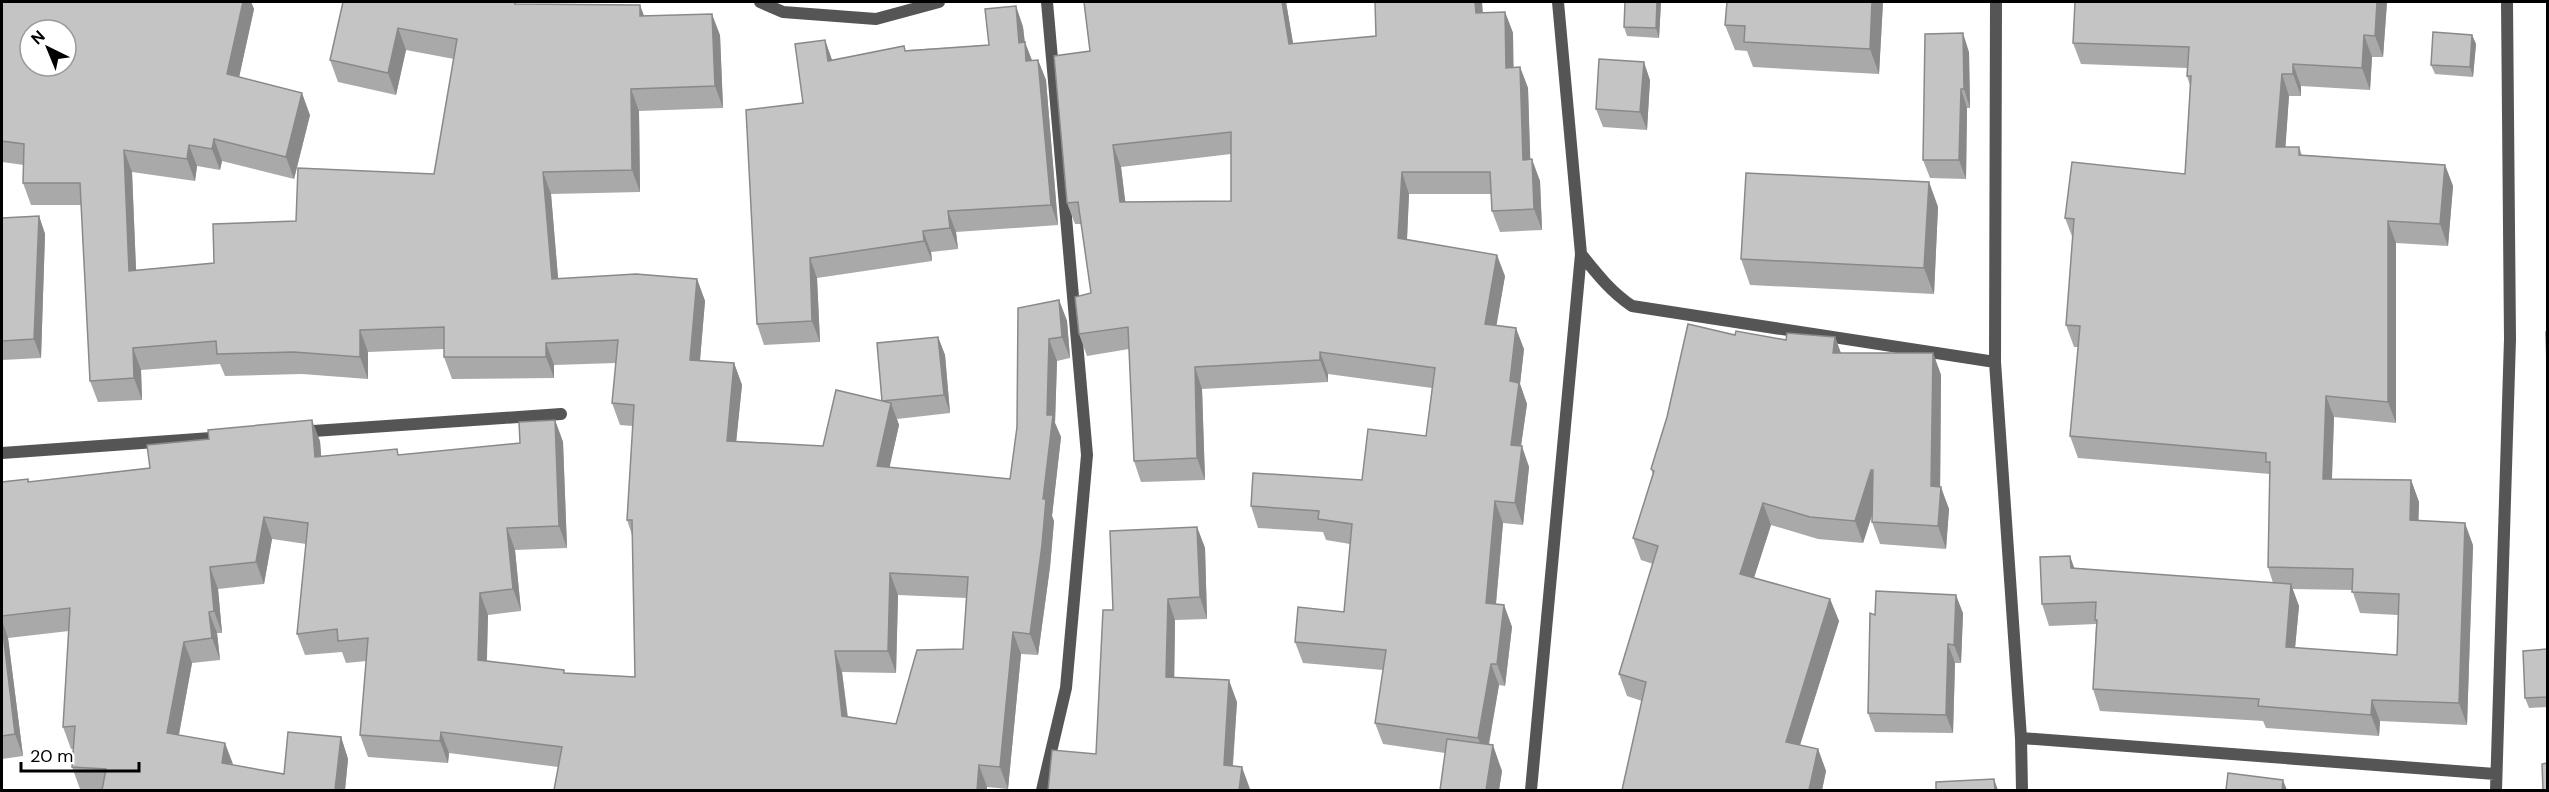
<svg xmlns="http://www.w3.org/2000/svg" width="2549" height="792" font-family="'DM Sans',sans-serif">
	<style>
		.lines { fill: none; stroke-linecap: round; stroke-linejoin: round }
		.street { stroke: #555; stroke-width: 12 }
		.wall { fill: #a9a9a9; fill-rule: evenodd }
		.shaded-wall { fill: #898989 }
		.building { fill: #c4c4c4; stroke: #898989; stroke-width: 1.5; fill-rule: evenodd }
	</style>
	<rect width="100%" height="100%" fill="#fff"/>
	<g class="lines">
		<path class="street" d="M760 2 783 12 876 19 939 2
			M1558 2 1581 254C1597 274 1611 292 1632 306L1995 362
			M1996 2 1995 362 2021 738 2022 790
			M299 432 561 414
			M2 453 225 437
			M2021 738 2495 774
			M1042 790 1066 688 1087 455 1047 2
			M1531 790 1581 254
			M2496 790 2510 339 2507 2"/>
	</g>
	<path class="wall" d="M2 2H251L254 9 239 77 310 115 294 179 222 161 220 170 197 166 195 181 132 172 136 270 214 263 296 221 434 174 454 59 406 50 396 95 338 82 330 60 343 2 522 4 644 16 720 35 723 108 639 111 640 192 551 194 558 278 697 279 705 301 700 361 734 363 742 385 736 441 823 446 882 401 938 337 945 355 950 413 897 419 899 425 889 468 1010 479 1059 300 1067 321 1070 358 1057 361 1055 423 1061 437 1052 516 1054 521 1050 567 1038 655 1021 654 1008 789 987 787 558 767 449 753 448 763 368 757 360 735 366 661 346 663 342 652 305 655 297 634 306 544 272 539 264 584 218 589 222 633H217L220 660 192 663 179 735 233 765 284 774 341 737 348 759 345 790H102L80 789 72 767 74 749H71L63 727 69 631 8 638 23 756 2 759V482L28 479 30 482 150 468 320 441 321 456 399 455 520 443 555 420 563 442 567 548 515 550 521 611 488 615 487 661 565 673 635 677 632 535 627 520 633 426 620 425 612 403 616 363 554 365V378L452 379 444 357V349L368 352V379L302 374 225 376 220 364 141 370 142 400 98 402 90 381 81 205H31L23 183 24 165 2 162ZM898 595 966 598 963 649 896 724 848 717 842 672 896 673Z
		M1084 2H1286L1293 44 1376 36 1375 2H1482L1483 12H1505L1513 33V67H1520L1528 88 1530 159 1540 181 1542 230 1500 232 1492 211 1491 194H1409L1407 240 1505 276 1496 325 1524 349 1520 384 1527 404 1521 446 1529 467 1523 525 1503 523 1496 604 1504 605 1512 627 1505 686 1499 685 1489 745 1502 771 1499 790H1440L1445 753 1383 744 1375 723 1383 670 1303 663 1295 642 1344 612 1350 544 1326 540 1323 532 1258 528 1251 506 1362 480 1426 436 1432 388 1328 374V382L1202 389 1205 480 1141 482 1134 461 1129 349 1087 356 1079 334 1091 293 1081 224H1075L1067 203 1090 51ZM1231 154V201L1125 202 1121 167Z
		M1625 2H1661L1659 38 1627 36 1624 27Z
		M1727 2H1883L1879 74 1753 67 1747 51 1735 50 1725 25Z
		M2387 2 2383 57H2372L2370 90 2301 86V96H2289L2285 147H2299L2302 155 2445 165 2453 186 2448 246 2396 243V423L2334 417 2332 479 2411 480 2419 502 2418 521 2473 545 2467 725 2380 721 2379 736 2266 728 2263 721 2100 711 2093 689 2096 624 2049 626 2042 604 2074 568 2273 583 2268 567 2270 474 2078 458 2070 436 2078 347H2074L2066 325 2073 239 2065 218 2185 174 2190 86 2187 76V68L2081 64 2073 43ZM2292 589 2352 590 2360 613 2398 615 2397 655 2295 648 2299 606Z
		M1016 6 1023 27 1025 43 1032 61 1038 60 1046 80 1058 225 956 232 958 249 931 252 932 261 817 278 820 342 764 345 757 324 803 103 825 40 832 60 906 50 989 45Z
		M2472 35 2476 44 2473 77 2435 74 2431 65Z
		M1969 52 1970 108H1967L1966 179 1930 178 1923 160Z
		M1650 80 1647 130 1603 127 1596 109Z
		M1929 182 1938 207 1934 294 1750 285 1741 259Z
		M39 216 45 234 41 358 2 360V218Z
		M1735 335 1786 340 1835 337 1841 353H1933L1941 375 1940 487 1949 509 1946 549 1880 544 1872 522V516L1863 543 1818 539 1771 525 1754 578 1830 599 1839 621 1800 745 1818 749 1826 771 1822 790H1622L1642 701 1627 696 1619 674 1653 564 1641 560 1633 538 1653 475 1651 469Z
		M1197 527 1205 548 1207 619 1175 620 1174 678 1237 702 1233 766 1250 789 1096 754 1113 610Z
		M1963 613 1961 663H1955L1953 733 1875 732 1868 713 1875 615Z
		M2547 649V707L2529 708 2525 698Z"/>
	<path class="shaded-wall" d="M243 2H251L254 9 235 96 227 74Z
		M1282 2H1286L1297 66 1289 44Z
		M1475 2H1482L1483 34 1476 13Z
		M1657 2H1661L1659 38 1656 28Z
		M1872 2H1883L1879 74 1870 49Z
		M2377 2H2387L2383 57 2375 36Z
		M640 5 648 26 640 16Z
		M1016 6 1023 27 1027 63 1019 43Z
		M1505 12 1513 33 1514 89 1506 68Z
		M712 14 720 35 723 108 715 86Z
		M398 28 406 50 396 95 388 73Z
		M1963 33 1969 52 1970 108 1964 89Z
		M2364 35 2372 57 2370 90 2362 68Z
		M2472 35 2476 44 2473 77 2470 67Z
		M825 40 832 60 828 61Z
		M1025 42 1033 63 1026 61Z
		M1038 60 1046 80 1058 225 1051 205Z
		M1644 62 1650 80 1647 130 1640 112Z
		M2293 64 2301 86V96L2293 74Z
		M1520 67 1528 88 1531 181 1523 160Z
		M2282 74 2289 96 2284 169 2276 147Z
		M631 89 639 111 640 192 632 170Z
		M1961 89 1967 108 1966 179 1959 160Z
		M302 93 310 115 294 179 286 157Z
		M214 139 222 161 220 170 212 149Z
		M189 145 197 166 195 181 187 159Z
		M1113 145 1121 167 1128 223 1120 202Z
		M124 150 132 172 137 293 129 271Z
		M1532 159 1540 181 1542 230 1534 209Z
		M2445 165 2453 186 2448 246 2440 224Z
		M543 172 551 194 560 301 552 279Z
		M1402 172 1409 194 1406 260 1398 238Z
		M1929 182 1938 207 1934 294 1924 268Z
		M948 211 956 232 958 249 950 228Z
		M39 216 45 234 41 358 34 339Z
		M2388 221 2396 243V423L2388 402Z
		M923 231 931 252 932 261 924 241Z
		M1497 255 1505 276 1493 346 1485 324Z
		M810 258 817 278 820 342 812 321Z
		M697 279 705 301 698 382 690 360Z
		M1059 300 1067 321 1070 358 1062 337Z
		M1516 328 1524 349 1520 384 1527 404 1518 466 1511 445 1510 381Z
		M360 330 368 352V379L360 357Z
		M938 337 945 355 950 413 944 395Z
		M1835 337 1843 359 1833 353Z
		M1049 339 1057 361 1055 423 1061 437 1052 516 1054 521 1050 567 1038 655 1030 634 1047 415Z
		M546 343 554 365V378L546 357Z
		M133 348 141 370 142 400 134 378Z
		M1320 352 1328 374V382L1320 360Z
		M1933 353 1941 375 1940 503 1941 487 1949 509 1946 549 1938 526 1931 486Z
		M734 363 742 385 734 463 727 441Z
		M1195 367 1202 389 1205 480 1197 458Z
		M2326 396 2334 417 2331 501 2323 479Z
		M891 403 899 425 885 488 877 466Z
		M312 420 320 441 323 479 315 457Z
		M555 420 563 442 567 548 559 526Z
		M1522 446 1529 467 1523 525 1515 503Z
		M1871 470 1879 492 1863 543 1855 521Z
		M2411 480 2419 502 2418 542 2410 520Z
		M1495 501 1503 523 1494 625 1486 603Z
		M1763 503 1771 525 1748 596 1740 574Z
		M264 517 272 539 264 584 256 562Z
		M2465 523 2473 545 2467 725 2459 703Z
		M1197 527 1205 548 1207 619 1200 597Z
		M507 528 515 550 521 611 513 589Z
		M2070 556 2078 578 2071 568Z
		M210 567 218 589 222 633 214 611Z
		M890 573 898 595 896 673 888 651Z
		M2291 584 2299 606 2293 669 2286 647Z
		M480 593 488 615 486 682 478 660Z
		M1956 595 1963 613 1961 663 1954 645Z
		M1168 599 1175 620 1174 699 1166 677Z
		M1830 599 1839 621 1794 764 1786 742Z
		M1504 605 1512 627 1505 686 1497 664Z
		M209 612 217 633 220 660 212 638Z
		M2 620 8 638 23 756 15 734Z
		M1013 632 1021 654 1008 789 1000 767Z
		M184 642 192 663 175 755 167 733Z
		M1948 644 1955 663 1953 733 1946 715Z
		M835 651 842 672 850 738 842 716Z
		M1491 664 1499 685 1486 759 1478 738Z
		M1229 680 1237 702 1231 787 1224 765Z
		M2372 700 2380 721 2379 736 2371 715Z
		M441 732 449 753 448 763 440 741Z
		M341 737 348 759 345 790H335Z
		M225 743 233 764 222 763Z
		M1493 745 1502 771 1499 790H1486Z
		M1818 749 1826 771 1822 790H1809Z
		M979 765 987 787V790H977Z
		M1242 767 1250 789V790H1239Z
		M1994 779 1998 790H1995Z
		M2283 780 2287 790H2282Z"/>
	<path class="building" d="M2 2H243L227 74 302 93 286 157 214 139 212 149 189 145 187 159 124 150 129 271 214 263 213 224 296 221 298 168 434 174 457 39 398 28 388 73 330 60 343 2H516L515 4 640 5V16L712 14 715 86 631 89 632 170 543 172 552 279 636 274 697 279 690 360 734 363 727 441 823 446 836 390 891 403 877 466 1010 479 1017 427 1018 308 1059 300 1062 337 1049 339 1047 415H1053L1043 499H1046L1042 545 1030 634 1013 632 1000 767 979 765 977 790H554L562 747 441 732 440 741 360 735 368 638 338 641 337 629 297 634 308 523 264 517 256 562 210 567 214 611 209 612 212 638 184 642 167 733 225 743 222 763 284 774 288 732 341 737 335 790H102L106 769 72 767 75 726 63 727 70 608 2 616V482L28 479V482L150 468 147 445 209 439 208 430 312 420 315 457 397 449 398 455 520 443 519 422 555 420 559 526 507 528 513 589 480 593 478 660 564 670V673L635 677 632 520H627L634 405 612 403 618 340 546 343V357H444V327L360 330V357L294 352 217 354 216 341 133 348 134 378 90 381 80 183H23L24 144 2 141ZM30 30H66V66H30ZM890 573 968 577 963 649 917 650 896 724 842 716 835 651H888Z
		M1084 2H1282L1289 44 1376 36 1375 2H1475L1476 13 1505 12 1506 68 1520 67 1523 160 1532 159 1534 209 1492 211 1490 172H1402L1398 238 1497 255 1485 324 1516 328 1510 381 1519 383 1511 445 1522 446 1515 503 1495 501 1486 603 1504 605 1497 664H1491L1478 738 1375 723 1386 650 1295 642 1298 607 1344 612 1352 524 1318 519 1319 511 1251 506 1253 473 1362 480 1368 429 1426 436 1435 368 1320 352V360L1195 367 1197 458 1134 461 1128 327 1079 334 1075 297 1091 293 1078 202 1067 203 1054 56 1090 51ZM1231 132V201L1120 202 1113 145Z
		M1625 2H1657L1656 28 1624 27Z
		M1727 2H1872L1870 49 1744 42 1745 26 1725 25Z
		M2075 2H2377L2375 36 2364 35 2362 68 2293 64V74H2282L2276 147H2299V155L2445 165 2440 224 2388 221V402L2326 396 2323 479 2411 480 2410 520 2465 523 2459 703 2372 700 2371 715 2258 706 2259 699 2093 689 2097 620H2095L2096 602 2042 604 2040 557 2070 556 2071 568 2291 584 2286 647 2397 655 2399 594 2352 592 2353 569 2268 567 2270 462H2266V453L2070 436 2080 326 2066 325 2074 219 2065 218 2072 162 2185 174 2191 76H2187L2189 47 2073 43Z
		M1016 6 1019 43 1025 42 1026 61 1038 60 1051 205 948 211 950 228 923 231 924 241 810 258 812 321 757 324 746 110 803 103 795 44 825 40 828 61 904 46 905 51 989 45 985 9Z
		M2433 32 2472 35 2470 67 2431 65Z
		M1963 33 1964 89H1961L1959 160H1923L1925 34Z
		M1599 59 1644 62 1640 112 1596 109Z
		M1746 173 1929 182 1924 268 1741 259Z
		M39 216 34 339 2 341V218Z
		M1688 324 1735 335 1736 331 1786 340 1787 333 1835 337 1833 353H1933L1931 486 1941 487 1938 526 1872 522 1873 470H1871L1855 521 1810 517 1763 503 1740 574 1830 599 1786 742 1818 749 1809 790H1622L1646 682 1619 674 1658 546 1633 538 1654 471 1651 469 1667 417Z
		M2546 332H2547V363Z
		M938 337 944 395 882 401 877 343Z
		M1197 527 1200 597 1168 599 1166 677 1229 680 1224 765 1242 767 1239 790H1048L1052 750 1096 754 1103 610H1113L1110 531Z
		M1876 591 1956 595 1954 645 1948 644 1946 715 1868 713 1870 613 1875 615Z
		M2 625 15 734 2 736Z
		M2547 649V697L2525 698 2523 651Z
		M1447 739 1493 745 1486 790H1440Z
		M2547 763V790H2543L2542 764Z
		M2228 773 2283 780 2282 790H2226Z
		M1994 779 1995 790H1936V782Z"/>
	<rect width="2549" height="792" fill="none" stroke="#000000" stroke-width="6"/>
	<g transform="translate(48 48) rotate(317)"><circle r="28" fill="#ffffff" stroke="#999999" stroke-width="1.5"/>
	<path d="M0-4.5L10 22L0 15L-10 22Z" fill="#000000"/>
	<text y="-9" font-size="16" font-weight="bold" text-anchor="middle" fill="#000000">N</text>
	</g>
	<path d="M21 762v9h118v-9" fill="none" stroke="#000000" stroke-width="3"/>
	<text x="30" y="762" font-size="18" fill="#000000" stroke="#ffffff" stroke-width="4.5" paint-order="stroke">20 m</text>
</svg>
